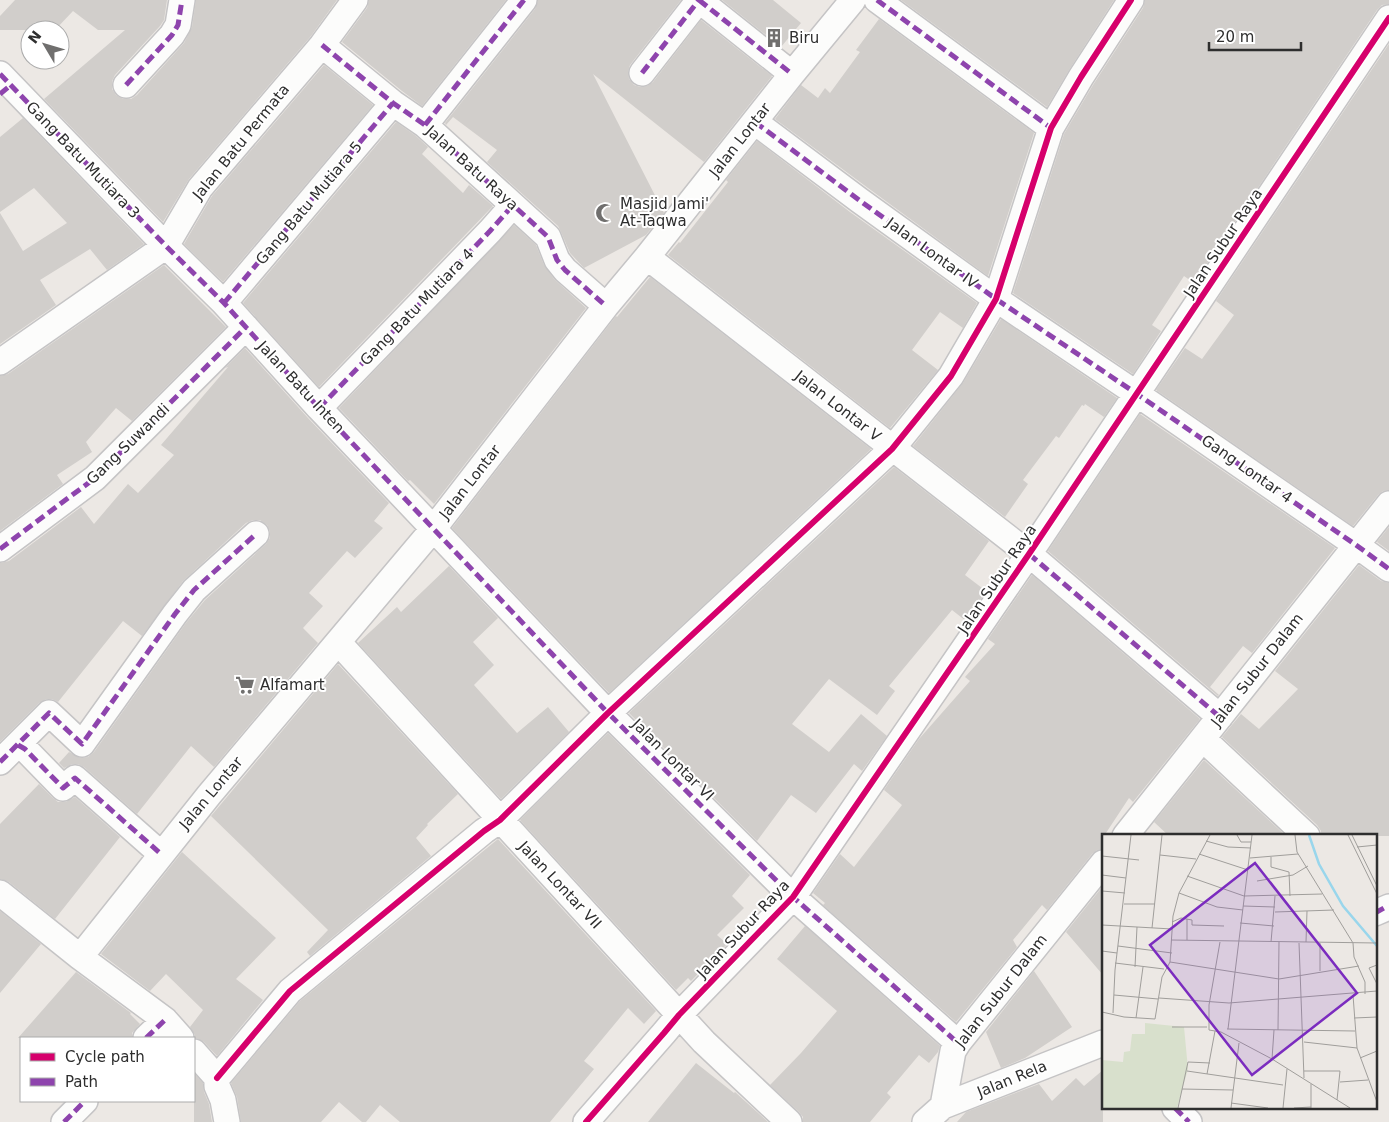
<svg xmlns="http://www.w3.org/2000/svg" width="1389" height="1122" font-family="'DejaVu Sans',sans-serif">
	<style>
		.building { fill: #d1cecb }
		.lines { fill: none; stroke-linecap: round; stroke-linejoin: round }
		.street-casing { stroke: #c5c4c5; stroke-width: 28 }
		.street { stroke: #fcfcfb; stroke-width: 25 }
		.quiet { stroke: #8e44ad; stroke-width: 5; stroke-dasharray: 10 5; stroke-linecap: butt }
		.cycleway-casing { stroke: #fff; stroke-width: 9 }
		.cycleway { stroke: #d6006c; stroke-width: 6 }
		.labels { text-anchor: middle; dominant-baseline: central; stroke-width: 4; stroke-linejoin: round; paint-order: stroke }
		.poi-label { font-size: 15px; fill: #2e2e2e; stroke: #fff; text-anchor: start }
		.street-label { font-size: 15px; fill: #2e2e2e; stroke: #fff }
		.inset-river { fill: none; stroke: #99d6ec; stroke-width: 2.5 }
		.inset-road { fill: none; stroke: #a09e9b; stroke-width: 1 }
		.view { fill: #7b2cbf; fill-opacity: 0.15; stroke: #7b2cbf; stroke-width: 2.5 }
		.inset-edge { fill: none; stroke: #2e2e2e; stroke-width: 2.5 }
	</style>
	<rect width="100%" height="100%" fill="#ece8e4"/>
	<path class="building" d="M15 0H167L164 20 160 26 115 75 112 81V89L116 95 123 99H131L137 95 184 43 192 27 196 0H337L311 36 189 179 163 222 44 99 125 30H98L73 11 55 30H0V16Z
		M369 0H506L422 106 402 91 342 42 367 8Z
		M538 0H681L630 65 628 71 629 79 634 85 640 87 647 86 653 82 701 20 772 76 704 162 593 74 664 213 646 235 584 268 570 253 561 232 558 226 487 162 497 150 453 117 446 125 445 123 535 9Z
		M722 0H773L801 23 781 47Z
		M901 0H1114L1069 70 1047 107Z
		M1145 0H1389V4L1382 5 1377 10 1194 283 1184 276 1152 325 1161 331 1133 374 1013 293 1064 134 1093 85 1143 8Z
		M879 19 1034 133 988 276 868 188 775 119 801 85 818 98 825 88 830 93 860 52 856 50Z
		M1389 44V490L1383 491 1378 495 1353 526 1156 390 1185 348 1202 359 1234 315 1216 301Z
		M324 65 373 105 223 282 184 244 212 196Z
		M23 118 144 244 107 270 90 249 40 280 56 305 0 344V213L23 251 67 223 34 188 0 212V137Z
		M396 122 416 136 428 147 422 154 463 193 469 185 493 206 319 387 243 303Z
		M757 141 850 212 977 303 963 328 940 312 912 350 938 370 890 428 668 255 679 242 680 243 728 182 726 180Z
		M514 225 536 245 544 265 554 279 586 308 434 504 410 480 408 481 339 408Z
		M164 265 226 327 132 421 116 408 86 442 92 452 57 475 63 484 0 531V376L8 374Z
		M650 277 871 449 609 693 452 528 616 316 617 317Z
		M1001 319 1117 398 1104 417 1085 404 1084 406 1082 405 1059 438 1056 436 1023 480 1028 484 1005 517 913 446 963 383Z
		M245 348 308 418 389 503 374 521 383 528 355 558 347 551 309 593 323 606 303 628 318 643 214 767 191 746 137 814 84 767 78 764H72L64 768 59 763 69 752 80 758 88 757 94 752 186 623 205 600 266 544 270 538V531L267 525 260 520H253L246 523 183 581 142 636 123 621 58 702 52 699H46L39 703 0 742V563L9 561 81 507 94 524 128 484 138 493 174 455 161 445 228 367 225 368Z
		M1140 414 1335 548 1252 653 1243 646 1210 687 1219 695 1218 696 1048 551Z
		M894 467 989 541 965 575 986 591 966 621 952 610 889 686 895 691 877 715 829 679 792 724 829 752 861 714 887 736 862 771 854 764 816 813 791 795 757 841 629 713Z
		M1389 527V551L1377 542Z
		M1359 565 1381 581 1389 583V836H1321V831L1317 825 1222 737 1241 714 1259 729 1298 689 1275 671Z
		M449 566 498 618 473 642 494 665 474 685 517 733 548 707 569 732 501 799 358 643 397 607 401 612Z
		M1032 575 1200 719 1133 802 1129 798 1104 836H1103V849L1097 850 1092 854 1047 910 1042 905 1013 940 1017 947 956 1022 823 905 825 903 813 893 840 854 854 867 902 805 884 790 919 739 970 681 965 677 995 644 988 639Z
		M338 664 458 794 427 824 428 825 416 838 431 856 310 956 307 952 328 930 211 816Z
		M608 733 750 875 732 896 744 908 717 935 727 944 691 981 688 978 676 990 520 820Z
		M1204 760 1286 836H1169L1154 822Z
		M39 784 53 798 58 802H66L75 797 120 837 55 919 9 882 0 879V824Z
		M498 839 656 1011 644 1024 628 1008 584 1061 594 1069 550 1122H400L380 1105 366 1122H362L339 1102 321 1122H241L237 1097 231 1083 300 1001Z
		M182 852 276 938 236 979 263 1000 217 1056 204 1042 199 1039 195 1038V1035L190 1027 203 1010 166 974 150 991 101 954Z
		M1103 886V975L1066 932Z
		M0 911 41 944 0 993Z
		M805 926 940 1046 938 1052 929 1063 919 1055 887 1093 891 1097 870 1122H803V1117L799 1112 770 1085 801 1053 837 1011 777 959Z
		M1034 971 1072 1027 1025 1058 1001 1068 986 1032Z
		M76 972 131 1013 130 1014 140 1024 132 1033V1038H18Z
		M696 1063 734 1093 735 1092 768 1122H648Z
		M1103 1070V1122H957L966 1112 1039 1084 1052 1101 1076 1078 1084 1086Z
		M194 1073 203 1083 204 1092 209 1104 212 1122H194Z"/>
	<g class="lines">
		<g class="street-casing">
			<path id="street" d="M699 0 792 74
				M877 0 1051 128
				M322 45 393 103 425 125 513 205 548 237 557 260 565 270 606 306
				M642 73 699 0
				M0 74 166 246 224 303 319 408 608 713 793 897 958 1043
				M126 85 172 35 178 25 182 0
				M755 122 859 200 996 299 1137 394 1356 545 1389 569
				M425 125 524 0
				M647 257 1029 554 1220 717
				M224 303 393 103
				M0 362 166 246 200 188 322 45 355 0
				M319 408 490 231 513 205
				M0 549 95 478 246 327
				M338 642 704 1042 789 1122
				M1203 739 1307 836
				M18 745 25 749 63 788 75 778 161 854
				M0 762 49 713 82 744 175 614 194 590 256 534
				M1125 836 1389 504
				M0 893 80 957 165 1020 181 1038
				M1375 913 1389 907
				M80 957 209 795 434 528 606 306 647 257 792 74 853 0
				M146 1038 165 1020
				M194 1052 217 1078V1086L223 1100 227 1122
				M217 1078 290 991 484 831 500 820 608 713 892 449 951 376 996 299 1051 128 1081 77 1131 0
				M943 1106 953 1051 958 1043 1103 863
				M1175 1108 1189 1122
				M64 1122 85 1101
				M586 1122 664 1033 679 1015 793 897 1029 554 1389 18
				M925 1122 943 1106 1103 1043"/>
		</g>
		<use href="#street" class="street"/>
		<path class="quiet" d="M699 0 792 74
			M877 0 1051 128
			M322 45 393 103 425 125 513 205 548 237 557 260 565 270 606 306
			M642 73 699 0
			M0 74 166 246 224 303 319 408 608 713 793 897 958 1043
			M126 85 172 35 178 25 182 0
			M0 94 11 85
			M755 122 859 200 996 299 1137 394 1356 545 1389 569
			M425 125 524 0
			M224 303 393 103
			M319 408 490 231 513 205
			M0 549 95 478 246 327
			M1029 554 1220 717
			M18 745 25 749 63 788 75 778 161 854
			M0 762 49 713 82 744 175 614 194 590 256 534
			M1375 913 1384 908
			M146 1038 165 1020
			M1175 1108 1189 1122
			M64 1122 85 1101"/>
		<g class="cycleway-casing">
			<path id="cycleway" d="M217 1078 290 991 484 831 500 820 608 713 892 449 951 376 996 299 1051 128 1081 77 1131 0
				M586 1122 664 1033 679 1015 793 897 1029 554 1389 18"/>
		</g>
		<use href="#cycleway" class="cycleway"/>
	</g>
	<defs>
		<g id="building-bare" transform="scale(1.5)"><path d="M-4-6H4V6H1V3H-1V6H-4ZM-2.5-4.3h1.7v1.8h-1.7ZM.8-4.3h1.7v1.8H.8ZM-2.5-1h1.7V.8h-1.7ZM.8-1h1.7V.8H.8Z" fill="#706f6e" stroke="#fff" stroke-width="2.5" paint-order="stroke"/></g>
		<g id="mosque-bare" transform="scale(1.5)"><path d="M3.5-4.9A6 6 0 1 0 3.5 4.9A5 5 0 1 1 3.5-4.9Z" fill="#706f6e" stroke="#fff" stroke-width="2.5" paint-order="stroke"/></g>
		<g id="supermarket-bare" transform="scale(1.5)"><path d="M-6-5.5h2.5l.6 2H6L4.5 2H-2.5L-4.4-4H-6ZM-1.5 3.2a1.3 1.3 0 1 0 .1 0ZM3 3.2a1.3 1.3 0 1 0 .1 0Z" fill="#706f6e" stroke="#fff" stroke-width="2.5" paint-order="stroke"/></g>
	</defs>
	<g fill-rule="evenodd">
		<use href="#building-bare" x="774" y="38"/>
		<use href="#mosque-bare" x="605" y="213"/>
		<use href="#supermarket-bare" x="245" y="685"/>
	</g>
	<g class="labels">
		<g class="poi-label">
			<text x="789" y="38">Biru</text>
			<text x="620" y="204">Masjid Jami'<tspan x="620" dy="17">At-Taqwa</tspan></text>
			<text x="260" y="685">Alfamart</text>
		</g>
		<g class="street-label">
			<text transform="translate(740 140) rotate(-52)">Jalan Lontar</text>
			<text transform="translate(241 142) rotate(-51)">Jalan Batu Permata</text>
			<text transform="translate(83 160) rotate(46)">Gang Batu Mutiara 3</text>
			<text transform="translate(472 168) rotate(42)">Jalan Batu Raya</text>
			<text transform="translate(309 203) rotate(-50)">Gang Batu Mutiara 5</text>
			<text transform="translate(1223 243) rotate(-56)">Jalan Subur Raya</text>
			<text transform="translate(932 253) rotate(36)">Jalan Lontar IV</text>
			<text transform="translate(417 307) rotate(-46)">Gang Batu Mutiara 4</text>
			<text transform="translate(301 387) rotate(47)">Jalan Batu Inten</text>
			<text transform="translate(838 406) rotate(38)">Jalan Lontar V</text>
			<text transform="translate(128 444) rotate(-44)">Gang Suwandi</text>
			<text transform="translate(1247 469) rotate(35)">Gang Lontar 4</text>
			<text transform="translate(470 482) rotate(-52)">Jalan Lontar</text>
			<text transform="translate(997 579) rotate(-56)">Jalan Subur Raya</text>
			<text transform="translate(1257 670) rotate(-52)">Jalan Subur Dalam</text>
			<text transform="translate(673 760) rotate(45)">Jalan Lontar VI</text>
			<text transform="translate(211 793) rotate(-50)">Jalan Lontar</text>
			<text transform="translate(560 885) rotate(47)">Jalan Lontar VII</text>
			<text transform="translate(743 929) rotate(-47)">Jalan Subur Raya</text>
			<text transform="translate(1001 991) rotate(-52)">Jalan Subur Dalam</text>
			<text transform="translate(1012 1079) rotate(-22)">Jalan Rela</text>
		</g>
	</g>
	<g transform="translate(1102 834)">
		<rect width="275" height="275" fill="#ece8e4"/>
		<path d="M43 189 82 193 86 235 75 274H0V226L21 228 22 218 28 217 30 200H43Z" fill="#d8e0cc"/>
		<path class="inset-river" d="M207 1 217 30 241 72 275 112"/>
		<path class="inset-road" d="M135 1 139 8H149M193 1 195 18 251 109 252 123 263 148V160M246 1 275 60M250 1 275 52M104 7 126 13 149 14M255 13 275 11M97 20 146 36M58 21 94 25M0 22 37 26M169 23V33L187 38 188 62M148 24 196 20M0 41 24 44M85 42 142 62 220 60M155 47 191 41 206 32M0 57 23 59M77 59 115 73 141 76M22 70H53M141 72 173 73M173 78 232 76M85 85V106M70 88 79 84 90 86V91L122 92M138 89 172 92M0 91 70 95M50 94 60 1M69 106 275 109M118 108 107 171V196L119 198 170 225 248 274M169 108 173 62M204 108 205 77M197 109 202 244M218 109V137M16 112 70 119M0 117 15 119M68 128 177 145 257 132M13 129 62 135M275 131 267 134 275 150M33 133 35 93M12 161 56 165M251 161 255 214 275 268M57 164 127 169 275 157M0 178 22 183 53 185 60 143 68 128 71 82 77 59 108 1M11 179 13 136 29 1M34 184 41 133M252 184 275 183M70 193H105M125 195 253 197M126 195 150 1M176 196 177 108M202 208 255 214M258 224 275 217M170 225 172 196M85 237 181 251M202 237H238L235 266M105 240 113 197M238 248 266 246M80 255 131 256M129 269 166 274M76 274 86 228 108 229M129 274 137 209M181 274 185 235M192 274 209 273M209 274V250"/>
		<path class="view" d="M153 29 255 159 150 241 48 111Z"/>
		<rect width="275" height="275" class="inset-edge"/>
	</g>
	<rect x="20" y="1037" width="175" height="65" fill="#ffffff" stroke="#ababab"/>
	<rect x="30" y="1053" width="25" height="8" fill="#d6006c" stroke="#ababab"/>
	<text x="65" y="1062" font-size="15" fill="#2e2e2e">Cycle path</text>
	<rect x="30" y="1078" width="25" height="8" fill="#8e44ad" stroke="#ababab"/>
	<text x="65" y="1087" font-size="15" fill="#2e2e2e">Path</text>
	<g transform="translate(45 45) rotate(308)"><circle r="24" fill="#ffffff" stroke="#ababab"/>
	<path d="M0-4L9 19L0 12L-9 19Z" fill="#706f6e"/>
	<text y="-8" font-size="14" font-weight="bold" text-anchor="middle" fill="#2e2e2e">N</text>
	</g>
	<path d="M1209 42v8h92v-8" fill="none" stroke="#2e2e2e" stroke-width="2.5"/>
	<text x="1216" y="42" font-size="15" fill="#2e2e2e" stroke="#ffffff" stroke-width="4" paint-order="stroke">20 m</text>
</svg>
